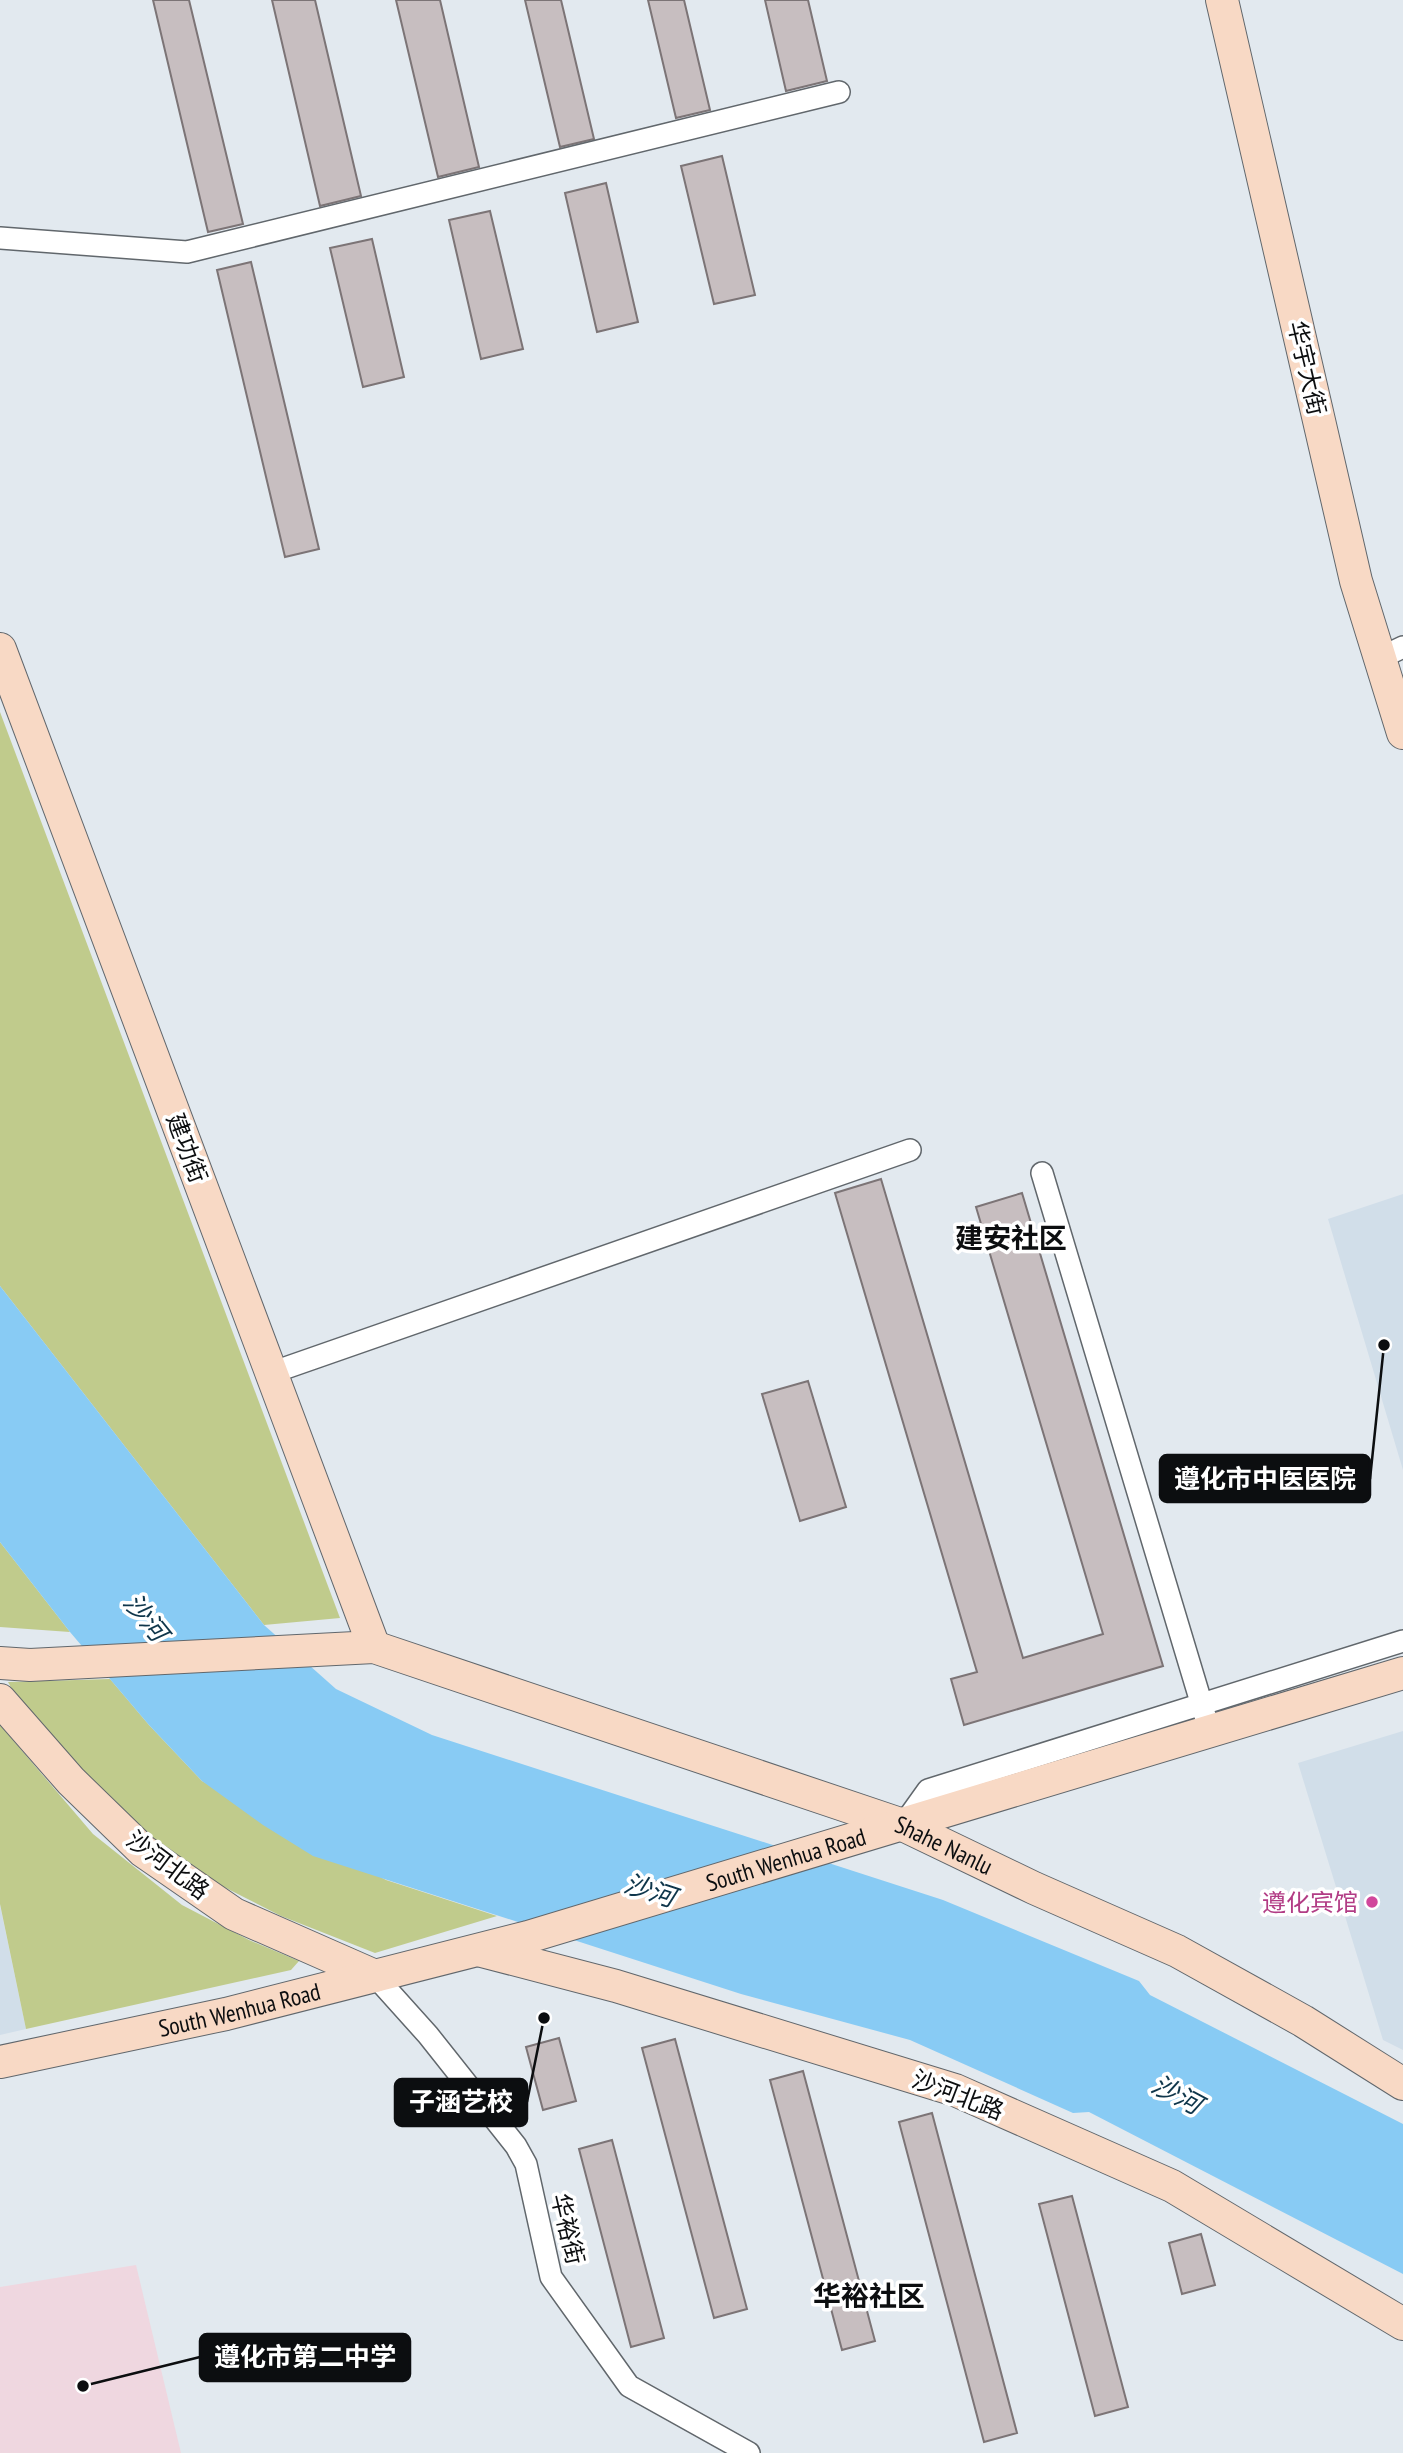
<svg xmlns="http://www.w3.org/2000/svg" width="1403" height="2453" font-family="'PT Sans Narrow','Noto Sans SC',sans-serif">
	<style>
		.built { fill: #d1dee9 }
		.education { fill: #efd7e0 }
		.green { fill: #c0cb8c }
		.water { fill: #88cbf4 }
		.building { fill: #c7bec0; stroke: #7c7476; stroke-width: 2 }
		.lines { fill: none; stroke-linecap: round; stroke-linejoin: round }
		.street-casing { stroke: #61676c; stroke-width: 24 }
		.secondary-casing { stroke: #61676c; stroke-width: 34 }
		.street { stroke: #fff; stroke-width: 21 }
		.secondary { stroke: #f8d9c5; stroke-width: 32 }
		.hotel-dot { fill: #d1479c; stroke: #fff; stroke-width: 2.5 }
		.labels { text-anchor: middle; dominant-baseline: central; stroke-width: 7; stroke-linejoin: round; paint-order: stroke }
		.street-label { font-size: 24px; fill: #0c0e10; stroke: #fff }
		.hotel-label { font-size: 24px; fill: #b23c85; stroke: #fff; text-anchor: end }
		.water-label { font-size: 26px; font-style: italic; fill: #0f364b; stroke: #fff }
		.quarter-label { font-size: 28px; font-weight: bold; fill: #0c0e10; stroke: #fff }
		.leader { fill: none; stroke: #0c0e10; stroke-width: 2.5 }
		.callout-dot { fill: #0c0e10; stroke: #fff; stroke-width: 2.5 }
		.callout { fill: #0c0e10; stroke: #0c0e10; stroke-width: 2.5 }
		.callout-label { font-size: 26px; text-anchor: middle; font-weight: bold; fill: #fff }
	</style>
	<rect width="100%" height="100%" fill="#e2e9ef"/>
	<path class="built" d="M1403 1194V1470L1328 1219Z
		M1403 1731V2050L1383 2040 1298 1763Z
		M0 1905 26 2029 0 2035Z"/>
	<path class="education" d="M136 2265 181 2453H0V2287Z"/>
	<path class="green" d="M0 712 340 1618 264 1625 0 1286Z
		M0 1542 70 1632 0 1627Z
		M110 1679 149 1725 202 1781 386 1880 497 1916 375 1953 281 1916 222 1886 160 1849 129 1826 15 1695 8 1682Z
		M0 1725 93 1834 182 1905 249 1940 299 1961 291 1970 26 2029 0 1904Z"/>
	<path class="water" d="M0 1286 264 1625 336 1689 432 1735 943 1900 1139 1981 1150 1995 1403 2124V2274L1089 2112 1073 2113 910 2040 741 1994 313 1856 263 1825 202 1781 149 1725 70 1632 0 1542Z"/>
	<path class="building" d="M153 0H189L243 224 208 232Z
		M272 0H315L361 196 320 206Z
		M396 0H440L479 167 438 177Z
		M525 0H561L594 139 560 147Z
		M648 0H684L710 110 676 118Z
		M765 0H808L827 81 786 91Z
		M722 156 755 295 714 304 681 166Z
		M606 183 638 322 597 332 565 193Z
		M490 211 523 349 481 359 449 220Z
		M372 239 404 377 363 387 330 248Z
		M251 262 319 549 285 557 217 270Z
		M881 1179 1023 1658 1103 1634 976 1207 1022 1193 1163 1666 964 1725 951 1679 977 1672 835 1193Z
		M808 1381 846 1507 800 1521 762 1394Z
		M559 2038 576 2101 543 2110 526 2047Z
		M675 2039 747 2309 714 2318 642 2048Z
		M803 2071 875 2341 842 2350 770 2080Z
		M932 2113 1017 2433 984 2442 899 2122Z
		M612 2140 664 2338 631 2347 579 2149Z
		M1072 2196 1128 2407 1095 2416 1039 2204Z
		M1201 2234 1215 2285 1182 2294 1169 2243Z"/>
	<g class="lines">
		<g class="street-casing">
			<path id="street" d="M0 238 187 252 839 92
				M1380 658 1403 647
				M1042 1173 1210 1732
				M271 1373 910 1150
				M903 1825 928 1790 1403 1641
				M375 1976 428 2035 516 2146 526 2164 551 2277 629 2386 749 2453"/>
		</g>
		<g class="secondary-casing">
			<g id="secondary">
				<path d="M1222 0 1356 581 1403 733"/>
				<path d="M0 649 374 1647"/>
				<path id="s1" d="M0 1663 30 1665 374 1647 903 1825 1034 1888 1177 1951 1303 2021 1403 2084"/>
				<path d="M0 1700 71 1781 143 1851 234 1914 375 1976"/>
				<path d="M482 1951 616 1986 955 2090 1172 2186 1403 2324"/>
				<path id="s2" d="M0 2062 226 2014 528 1937 1403 1673"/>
			</g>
		</g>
		<use href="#street" class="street"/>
		<use href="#secondary" class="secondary"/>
	</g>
	<circle class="hotel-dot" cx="1372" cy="1902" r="7"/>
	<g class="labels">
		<g class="street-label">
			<text transform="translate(1307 368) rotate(77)">华宇大街</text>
			<text transform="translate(187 1148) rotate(69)">建功街</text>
			<text stroke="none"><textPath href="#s1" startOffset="978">Shahe Nanlu</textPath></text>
			<text stroke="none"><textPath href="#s2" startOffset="812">South Wenhua Road</textPath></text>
			<text transform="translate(168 1865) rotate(37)">沙河北路</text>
			<text stroke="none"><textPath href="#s2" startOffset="245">South Wenhua Road</textPath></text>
			<text transform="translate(958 2095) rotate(21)">沙河北路</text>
			<text transform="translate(568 2229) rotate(77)">华裕街</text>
		</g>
		<g class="hotel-label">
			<text x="1358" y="1902">遵化宾馆</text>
		</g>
		<g class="water-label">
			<text transform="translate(146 1617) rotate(51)">沙河</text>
			<text transform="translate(650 1890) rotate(18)">沙河</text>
			<text transform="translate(1177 2094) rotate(28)">沙河</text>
		</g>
		<g class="quarter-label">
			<text x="1011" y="1237">建安社区</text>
			<text x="869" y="2295">华裕社区</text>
		</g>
	</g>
	<path class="leader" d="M1384 1345L1370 1479M544 2018L527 2102M83 2386L200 2357"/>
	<g class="callout-dot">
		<circle cx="1384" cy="1345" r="7"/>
		<circle cx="544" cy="2018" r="7"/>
		<circle cx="83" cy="2386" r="7"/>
	</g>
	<g class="callout">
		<rect x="1160" y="1455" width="210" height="47" rx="7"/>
		<rect x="395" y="2079" width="132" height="47" rx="7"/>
		<rect x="200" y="2334" width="210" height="47" rx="7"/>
	</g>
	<g class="callout-label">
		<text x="1265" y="1488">遵化市中医医院</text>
		<text x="461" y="2111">子涵艺校</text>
		<text x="305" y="2366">遵化市第二中学</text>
	</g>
</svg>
